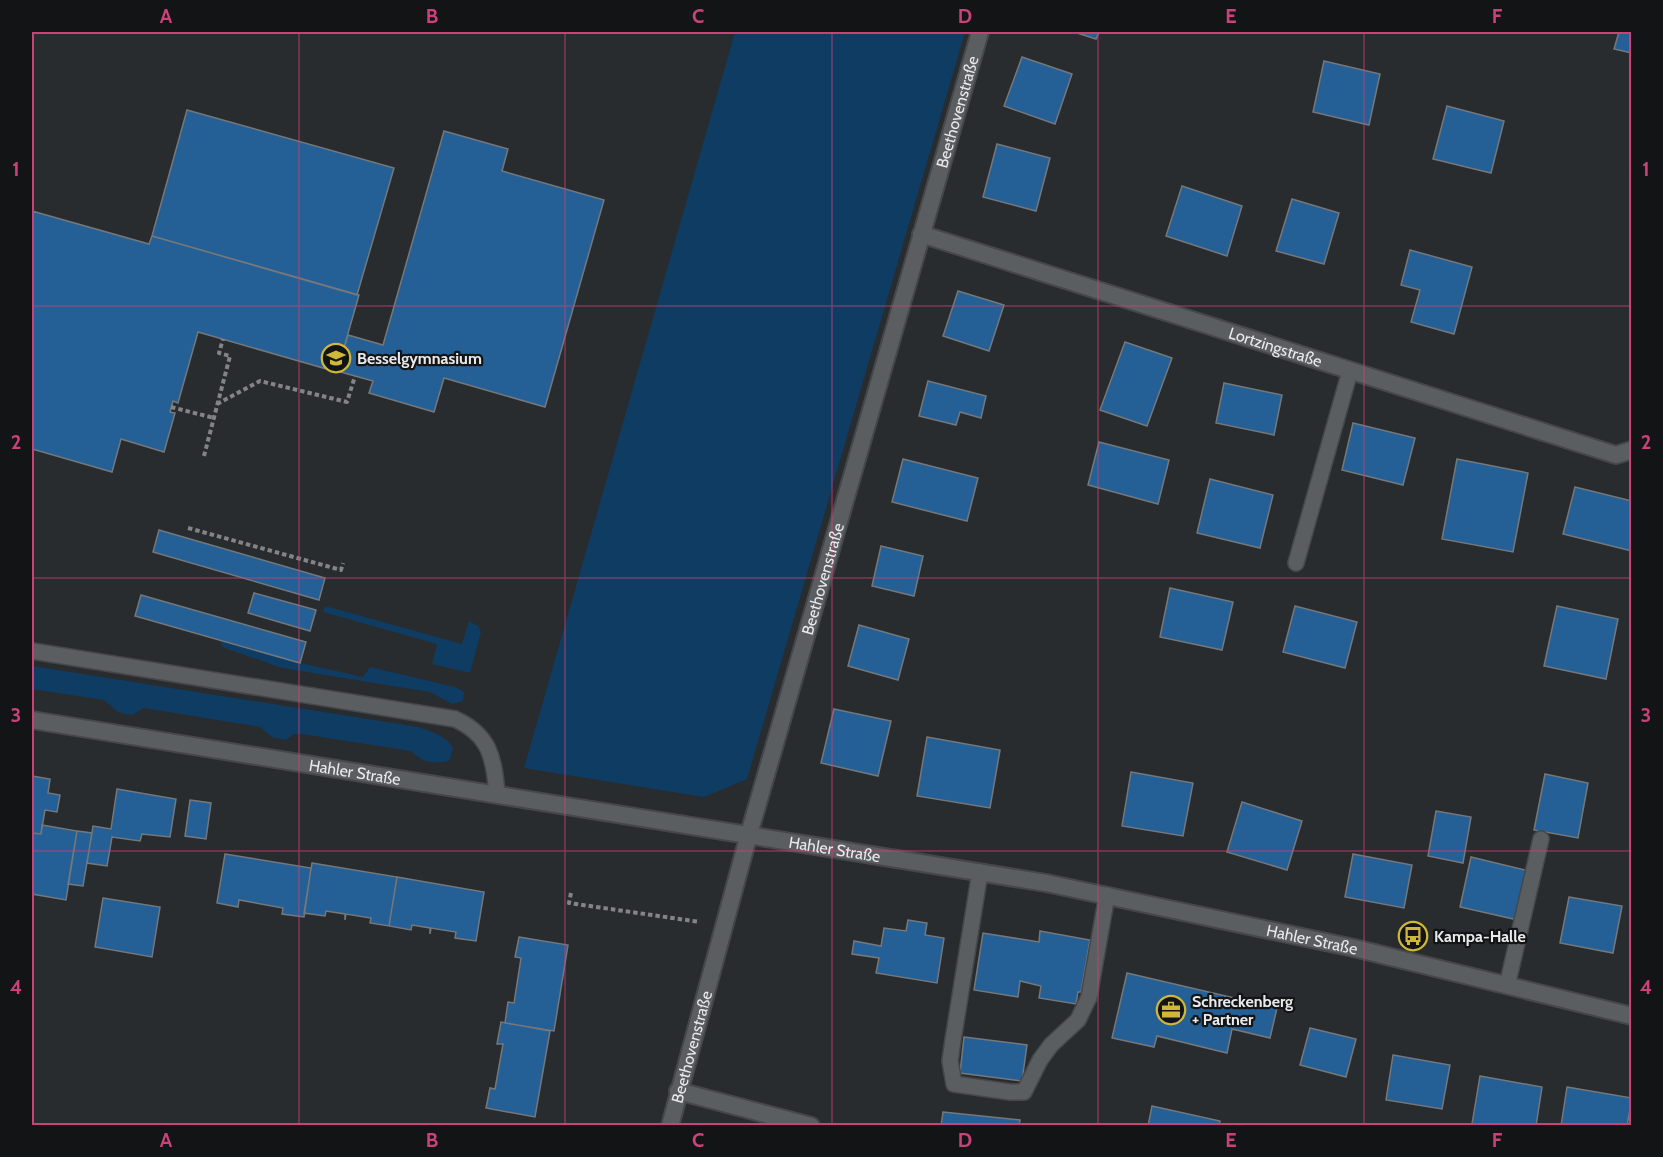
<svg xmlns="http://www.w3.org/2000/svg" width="1663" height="1157" font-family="Cabin,sans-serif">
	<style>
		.green { fill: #0f3c63 }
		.building { fill: #245f95; stroke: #75787b; stroke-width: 1.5 }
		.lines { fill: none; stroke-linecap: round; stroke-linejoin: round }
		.service-casing { stroke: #45474a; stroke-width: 18 }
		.minor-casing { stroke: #45474a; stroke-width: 20 }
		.tertiary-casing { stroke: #45474a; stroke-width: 20 }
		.path { stroke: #828486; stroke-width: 4; stroke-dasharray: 4.5 3; stroke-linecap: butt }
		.service { stroke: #5b5e61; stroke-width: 15 }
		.minor { stroke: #5b5e61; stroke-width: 16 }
		.tertiary { stroke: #5b5e61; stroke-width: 16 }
		.grid { fill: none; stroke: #ca4278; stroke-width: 1.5; stroke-opacity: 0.55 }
		.labels { text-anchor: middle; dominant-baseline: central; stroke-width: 4.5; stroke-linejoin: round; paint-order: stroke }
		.street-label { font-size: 16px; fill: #e8eaec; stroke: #131415 }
		.poi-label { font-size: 16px; font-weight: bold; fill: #e8eaec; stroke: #131415; text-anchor: start }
		.neatline { fill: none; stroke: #ca4278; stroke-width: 2 }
		.grid-label { font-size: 20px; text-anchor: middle; font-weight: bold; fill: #ca4278 }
	</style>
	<rect width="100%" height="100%" fill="#292c2e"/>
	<path class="green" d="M735 32H965L747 779 704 797 524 768Z
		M325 606 462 644 469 621 478 626 481 632 470 673 432 664 437 644 323 612Z
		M220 640 300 663 363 677 370 667 455 687 464 692 463 701 452 704 430 692 282 668 222 647Z
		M32 666 418 727C432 732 445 735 453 748L449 761C433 764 423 763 411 751L302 734H294L286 740 272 737 260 727 144 708 132 715 125 714 118 712 104 700 32 689Z"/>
	<path class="building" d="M1074 32H1099L1096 39Z
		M1619 32H1632V53L1614 49Z
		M1022 57 1072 74 1055 124 1004 106Z
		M1324 61 1380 74 1369 125 1313 112Z
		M1447 106 1504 121 1491 173 1433 159Z
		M187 110 394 168 357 295 152 236Z
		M444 131 508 149 502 171 604 200 545 407 444 378 434 412 369 393 373 381 337 371 348 335 383 345Z
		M997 144 1050 158 1036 211 983 197Z
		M1182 186 1242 206 1227 256 1166 236Z
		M1292 199 1339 213 1324 264 1276 251Z
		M32 211 149 244 152 236 359 295 337 372 198 332 178 403 173 401 170 412 175 413 164 452 121 439 112 472 32 449Z
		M1410 250 1472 267 1454 334 1411 322 1420 290 1401 285Z
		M958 291 1004 305 989 351 943 336Z
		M1125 342 1172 358 1147 426 1100 410Z
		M928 381 986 396 981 418 960 412 956 425 919 416Z
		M1224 383 1282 395 1274 435 1216 423Z
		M1353 423 1415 438 1403 485 1342 470Z
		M1099 442 1169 460 1158 504 1088 485Z
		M903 459 978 478 967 521 892 502Z
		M1457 459 1528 473 1513 552 1442 539Z
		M1210 479 1273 495 1260 548 1197 533Z
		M1575 487 1632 501V551L1563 534Z
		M159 530 325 578 319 600 153 552Z
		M881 546 923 556 914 596 872 586Z
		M1170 588 1233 602 1222 650 1160 637Z
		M254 593 316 610 310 631 248 613Z
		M141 595 306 642 300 663 135 616Z
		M1295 606 1357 622 1345 668 1283 652Z
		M1557 606 1618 619 1606 679 1544 666Z
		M859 625 909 639 898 680 848 666Z
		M834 709 891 721 878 776 821 763Z
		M927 737 1000 750 990 808 917 796Z
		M1131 772 1193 783 1183 836 1122 826Z
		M1545 774 1588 783 1578 838 1534 830Z
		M32 776 50 779 48 793 60 795 57 812 45 810 41 834 32 833Z
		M117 789 176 799 170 837 142 834 140 841 112 837 107 866 87 863 93 826 111 829Z
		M190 800 211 803 206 839 185 836Z
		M1242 802 1302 821 1287 870 1227 852Z
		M1436 811 1471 817 1463 863 1428 856Z
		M42 825 77 831 66 900 32 894V833L41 834Z
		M77 831 92 833 83 886 68 884Z
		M225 854 311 868 304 917 282 914 283 908 239 900 238 907 217 903Z
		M1353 854 1412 865 1404 908 1345 897Z
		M1471 857 1529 871 1518 920 1460 907Z
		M312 863 397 877 389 926 370 923 371 918 346 914 345 920V914L326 911 325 916 304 913Z
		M397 877 484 892 476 941 455 938 456 932 431 928 430 934V928L412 925 411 930 389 926Z
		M1569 897 1622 906 1613 953 1560 943Z
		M103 898 160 907 152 957 95 947Z
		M908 920 927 923 925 935 944 938 937 983 876 973 879 958 852 954 854 941 881 946 884 928 906 931Z
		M1040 931 1090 940 1081 992H1078L1076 1004 1039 998 1041 986 1020 981 1018 997 974 990 983 933 1039 942Z
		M519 937 568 945 554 1031 505 1023 508 1002 514 1003 521 958 515 957Z
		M1127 973 1277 1008 1270 1038 1232 1029 1227 1053 1157 1036 1154 1047 1112 1038Z
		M501 1022 550 1031 535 1117 486 1108 490 1088 495 1089 503 1044H497Z
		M1310 1028 1356 1039 1346 1077 1300 1065Z
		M964 1037 1027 1045 1022 1081 960 1073Z
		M1393 1055 1450 1065 1442 1109 1386 1100Z
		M1480 1076 1542 1087 1536 1126 1472 1124Z
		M1567 1087 1632 1098 1627 1126H1561Z
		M1152 1106 1220 1121 1219 1126H1148Z
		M943 1112 1020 1120 1019 1126H941Z"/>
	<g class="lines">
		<g class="service-casing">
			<path id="service" d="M1296 563 1350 371
				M32 651 455 719C490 735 494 758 497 794
				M980 872 953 1040 950 1061 954 1084 1010 1092H1024L1040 1060 1051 1045 1078 1020 1089 997 1107 895
				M1507 986 1541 839"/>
		</g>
		<g class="minor-casing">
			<g id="minor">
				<path id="s1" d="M921 234 1616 455 1632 450"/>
				<path d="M678 1091 811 1126"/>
				<path id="s2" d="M670 1126 749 834 980 32"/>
			</g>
		</g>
		<g class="tertiary-casing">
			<g id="tertiary">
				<path id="s3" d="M32 720 1046 883 1354 948 1632 1016"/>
			</g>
		</g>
		<path class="path" d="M217 404 260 381 347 402 355 376
			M171 407 214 418
			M204 456 230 356 219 353 223 339
			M188 528 341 570 343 563
			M571 893 569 903 700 922"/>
		<use href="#service" class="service"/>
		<use href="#minor" class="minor"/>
		<use href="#tertiary" class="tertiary"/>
	</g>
	<path class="grid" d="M299 32V1126M565 32V1126M832 32V1126M1098 32V1126M1364 32V1126M32 306H1632M32 578H1632M32 851H1632"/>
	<defs>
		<g id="school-ring" transform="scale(1.5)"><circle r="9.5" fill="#131415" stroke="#cfb837" stroke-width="1.5"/><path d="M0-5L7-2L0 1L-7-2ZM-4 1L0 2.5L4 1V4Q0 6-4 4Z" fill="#cfb837"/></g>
		<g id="bus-ring" transform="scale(1.5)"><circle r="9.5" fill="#131415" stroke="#cfb837" stroke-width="1.5"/><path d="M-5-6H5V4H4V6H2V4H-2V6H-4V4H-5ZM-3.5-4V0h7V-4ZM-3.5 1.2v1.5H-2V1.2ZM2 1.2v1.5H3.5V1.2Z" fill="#cfb837"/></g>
		<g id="office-ring" transform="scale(1.5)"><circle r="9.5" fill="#131415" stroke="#cfb837" stroke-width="1.5"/><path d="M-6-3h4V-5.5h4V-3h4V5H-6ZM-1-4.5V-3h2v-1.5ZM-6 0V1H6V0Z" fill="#cfb837"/></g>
	</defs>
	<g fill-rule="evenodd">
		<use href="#school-ring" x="336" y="358"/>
		<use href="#bus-ring" x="1413" y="936"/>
		<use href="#office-ring" x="1171" y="1010"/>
	</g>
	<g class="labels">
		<g class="street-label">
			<text stroke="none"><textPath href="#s2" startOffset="1054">Beethovenstraße</textPath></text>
			<text stroke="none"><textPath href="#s1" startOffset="372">Lortzingstraße</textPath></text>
			<text stroke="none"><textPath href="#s2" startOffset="568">Beethovenstraße</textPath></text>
			<text stroke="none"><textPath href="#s3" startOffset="327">Hahler Straße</textPath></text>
			<text stroke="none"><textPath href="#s3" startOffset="813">Hahler Straße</textPath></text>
			<text stroke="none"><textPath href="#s3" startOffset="1299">Hahler Straße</textPath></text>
			<text stroke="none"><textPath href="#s2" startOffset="82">Beethovenstraße</textPath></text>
		</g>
		<g class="poi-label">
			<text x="357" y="358">Besselgymnasium</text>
			<text x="1434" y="936">Kampa-Halle</text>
			<text x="1192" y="1001">Schreckenberg<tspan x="1192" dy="18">+ Partner</tspan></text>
		</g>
	</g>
	<rect width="1663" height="1157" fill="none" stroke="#131415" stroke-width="66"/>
	<rect x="33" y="33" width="1597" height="1091" class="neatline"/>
	<g class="grid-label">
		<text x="166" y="23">A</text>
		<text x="432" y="23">B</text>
		<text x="698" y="23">C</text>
		<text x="965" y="23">D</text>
		<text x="1231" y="23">E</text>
		<text x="1497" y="23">F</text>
		<text x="16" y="176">1</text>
		<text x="1646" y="176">1</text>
		<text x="16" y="449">2</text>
		<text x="1646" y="449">2</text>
		<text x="16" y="722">3</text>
		<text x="1646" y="722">3</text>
		<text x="16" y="994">4</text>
		<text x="1646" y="994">4</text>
		<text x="166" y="1147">A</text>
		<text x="432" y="1147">B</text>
		<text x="698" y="1147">C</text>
		<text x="965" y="1147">D</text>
		<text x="1231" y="1147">E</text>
		<text x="1497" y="1147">F</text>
	</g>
</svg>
